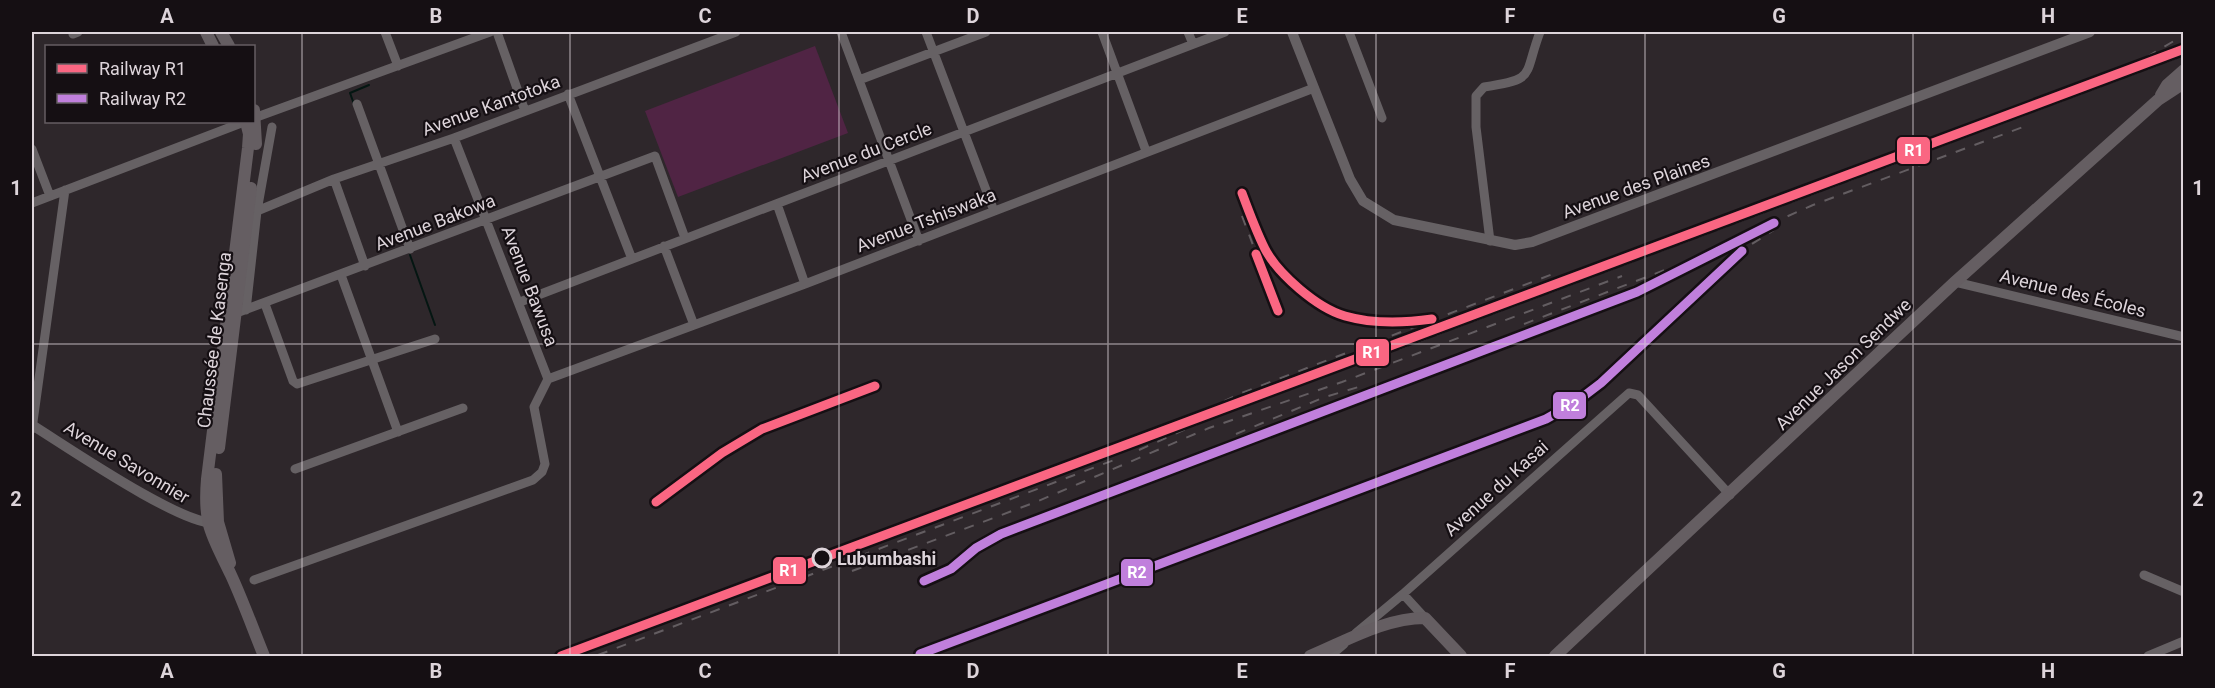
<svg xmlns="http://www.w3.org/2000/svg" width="2215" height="688" font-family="Roboto,sans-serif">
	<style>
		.green { fill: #502444 }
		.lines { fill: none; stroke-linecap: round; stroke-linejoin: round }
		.stream { stroke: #041612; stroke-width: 2 }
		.minor { stroke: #666164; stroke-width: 9 }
		.tertiary { stroke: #666164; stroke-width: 10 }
		.secondary { stroke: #655e62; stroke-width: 12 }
		.rail { stroke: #635d61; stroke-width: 2; stroke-dasharray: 10 10; stroke-linecap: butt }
		.rail-1-casing { stroke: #150f13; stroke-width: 14 }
		.rail-2-casing { stroke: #150f13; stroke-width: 14 }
		.rail-1 { stroke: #fa6682; stroke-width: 9 }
		.rail-2 { stroke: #c07fdc; stroke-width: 9 }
		.grid { fill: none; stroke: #ddd4da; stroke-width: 1.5; stroke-opacity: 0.55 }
		.stop-dot { fill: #150f13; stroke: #ddd4da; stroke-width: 3 }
		.labels { text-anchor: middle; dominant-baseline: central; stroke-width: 4.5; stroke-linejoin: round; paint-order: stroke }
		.street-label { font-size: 18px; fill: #ddd4da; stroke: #150f13 }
		.stop-label { font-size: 18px; font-weight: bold; fill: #ddd4da; stroke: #150f13; text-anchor: start }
		.line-badge { stroke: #150f13; stroke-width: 2 }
		.badge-label { font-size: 16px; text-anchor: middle; font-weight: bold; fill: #fff }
		.neatline { fill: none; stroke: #ddd4da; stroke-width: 2 }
		.grid-label { font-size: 20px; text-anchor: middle; font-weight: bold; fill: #ddd4da }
	</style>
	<rect width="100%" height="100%" fill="#2e272b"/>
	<path class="green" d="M815 46 848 133 678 197 645 111Z"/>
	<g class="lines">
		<path class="stream" d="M354 104 350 93 369 85
			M410 255 435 325"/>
		<path class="minor" d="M385 32 398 66
			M497 32 525 111
			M841 32 919 241
			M926 32 994 211
			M1102 32 1146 151
			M1188 32 1193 44
			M1349 32 1382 118
			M73 34 78 32
			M859 80 986 32
			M568 94 632 259
			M357 104 410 249
			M254 118 490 32
			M454 138 548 379
			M32 149 50 196
			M334 179 365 266
			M32 203 244 122
			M777 204 805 284
			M257 211 334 179 454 138 736 32
			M1490 241 1476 127V96L1484 87C1537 79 1523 77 1540 32
			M664 246 694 325
			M341 275 398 432
			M1955 282 2184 337
			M520 302 1225 32
			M265 304 293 381 297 384 435 339
			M246 310 257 211 272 127
			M231 315 655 156 685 238
			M548 379 805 284 1314 88
			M32 429 65 190
			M295 469 463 408
			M2144 575 2184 592
			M254 580 533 480 542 472 545 464 534 407 548 379
			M1403 594 1425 618
			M1356 633 1403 594 1629 393 1638 395 1730 495
			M1330 656 1344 644
			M2148 656 2184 641"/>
		<path class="tertiary" d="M1292 32 1350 179 1363 201 1394 220 1515 245 1532 242 2090 32
			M32 425C66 446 181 525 215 523"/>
		<path class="secondary" d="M206 32 213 46
			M221 32 229 46
			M2161 95 2167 85 2184 70
			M254 110 256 144
			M246 122 249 134 248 148 207 479C203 526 212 535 231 575 243 601 253 629 264 656
			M219 448 251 188
			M216 474 218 522 230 563
			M1310 656C1346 641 1385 618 1425 618L1461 656
			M1555 656 1955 282 2158 100 2184 83"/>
		<path class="rail" d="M2130 67 2184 35
			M1242 193C1249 212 1256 231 1265 249 1293 303 1361 330 1419 321
			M1242 216 1278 311
			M1524 324 1670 268
			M1284 385 1393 351 2184 55
			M1170 427 1239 394 1553 274
			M1236 434 1325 397 1365 385
			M1139 450 1197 424
			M656 502 722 453 762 429 875 386
			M852 571 1036 502 1209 428 1342 382 1622 276
			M924 581 951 569 976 548 1001 534 1637 292 1743 236 1813 205 2023 127
			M920 654 1546 419 1576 402 1601 383 1744 249 1774 230
			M598 655 1114 460"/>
		<g class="rail-1-casing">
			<path id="rail-1" d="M1242 193C1249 212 1256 231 1265 249 1278 274 1317 308 1345 316 1373 324 1404 323 1432 319
				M1256 254 1278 311
				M656 502 722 453 762 429 875 386
				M561 656 2184 49"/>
		</g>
		<g class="rail-2-casing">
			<path id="rail-2" d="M924 581 951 569 976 548 1001 534 1637 292 1774 223
				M920 654 1546 419 1576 402 1601 383 1742 251"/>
		</g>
		<use href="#rail-1" class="rail-1"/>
		<use href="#rail-2" class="rail-2"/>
	</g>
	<path class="grid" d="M302 32V656M570 32V656M839 32V656M1108 32V656M1376 32V656M1645 32V656M1913 32V656M32 344H2184"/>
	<circle class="stop-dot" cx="822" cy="558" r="9"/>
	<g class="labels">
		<g class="street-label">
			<text transform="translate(491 105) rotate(-20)">Avenue Kantotoka</text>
			<text transform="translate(866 152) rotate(-21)">Avenue du Cercle</text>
			<text transform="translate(1636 186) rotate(-20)">Avenue des Plaines</text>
			<text transform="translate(926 220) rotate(-21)">Avenue Tshiswaka</text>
			<text transform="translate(435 222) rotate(-21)">Avenue Bakowa</text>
			<text transform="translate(530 286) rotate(69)">Avenue Bawusa</text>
			<text transform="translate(2073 293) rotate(14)">Avenue des Écoles</text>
			<text transform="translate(214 340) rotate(-83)">Chaussée de Kasenga</text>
			<text transform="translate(1843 364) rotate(-44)">Avenue Jason Sendwe</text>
			<text transform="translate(127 462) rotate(31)">Avenue Savonnier</text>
			<text transform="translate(1496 488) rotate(-42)">Avenue du Kasai</text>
		</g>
		<g class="stop-label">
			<text x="837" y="558">Lubumbashi</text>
		</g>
	</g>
	<g class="line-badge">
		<rect x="1896" y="136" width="35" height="29" rx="6" fill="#fa6682"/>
		<rect x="1355" y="338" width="35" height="29" rx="6" fill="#fa6682"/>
		<rect x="1552" y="391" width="35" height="29" rx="6" fill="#c07fdc"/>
		<rect x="772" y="556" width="35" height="29" rx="6" fill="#fa6682"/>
		<rect x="1120" y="558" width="34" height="29" rx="6" fill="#c07fdc"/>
	</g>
	<g class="badge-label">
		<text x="1914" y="156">R1</text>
		<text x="1372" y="358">R1</text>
		<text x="1570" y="411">R2</text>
		<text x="789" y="576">R1</text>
		<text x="1137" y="578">R2</text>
	</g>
	<rect width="2215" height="688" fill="none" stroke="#150f13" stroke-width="66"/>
	<rect x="45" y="45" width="210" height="78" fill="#150f13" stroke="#655e63" stroke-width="1.5"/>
	<rect x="57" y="64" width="30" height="9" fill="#fa6682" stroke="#655e63" stroke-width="1.5"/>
	<text x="99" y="75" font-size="18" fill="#ddd4da">Railway R1</text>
	<rect x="57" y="94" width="30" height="9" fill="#c07fdc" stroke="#655e63" stroke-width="1.5"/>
	<text x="99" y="105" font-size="18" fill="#ddd4da">Railway R2</text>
	<rect x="33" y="33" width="2149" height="622" class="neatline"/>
	<g class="grid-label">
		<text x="167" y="23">A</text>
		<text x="436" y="23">B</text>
		<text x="705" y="23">C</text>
		<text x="973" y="23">D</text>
		<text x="1242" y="23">E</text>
		<text x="1510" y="23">F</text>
		<text x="1779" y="23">G</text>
		<text x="2048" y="23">H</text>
		<text x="16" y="195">1</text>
		<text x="2198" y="195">1</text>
		<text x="16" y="506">2</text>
		<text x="2198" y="506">2</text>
		<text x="167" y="678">A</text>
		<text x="436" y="678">B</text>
		<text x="705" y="678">C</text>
		<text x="973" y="678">D</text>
		<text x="1242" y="678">E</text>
		<text x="1510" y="678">F</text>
		<text x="1779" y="678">G</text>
		<text x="2048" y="678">H</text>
	</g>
</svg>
